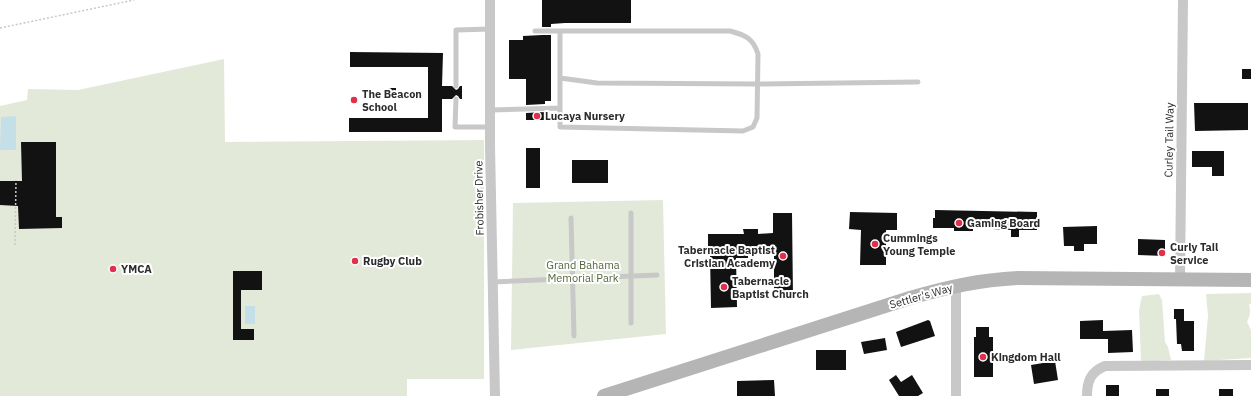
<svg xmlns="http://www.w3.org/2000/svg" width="1251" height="396" font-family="'IBM Plex Sans',sans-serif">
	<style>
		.green { fill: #e3e9d9 }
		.water { fill: #c5dfe9 }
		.building { fill: #121212 }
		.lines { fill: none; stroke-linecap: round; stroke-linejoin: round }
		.path { stroke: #c8c8c8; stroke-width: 1.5; stroke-dasharray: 2 2; stroke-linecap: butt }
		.service { stroke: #c8c8c8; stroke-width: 5 }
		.minor { stroke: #c8c8c8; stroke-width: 10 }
		.secondary { stroke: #b5b5b5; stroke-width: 14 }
		.poi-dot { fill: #e12f4e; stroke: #fff; stroke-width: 1.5 }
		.labels { text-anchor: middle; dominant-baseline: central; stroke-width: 4; stroke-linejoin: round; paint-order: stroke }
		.poi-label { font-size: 11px; font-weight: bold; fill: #2b2b2b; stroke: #fff; text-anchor: start }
		.street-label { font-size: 11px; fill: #2b2b2b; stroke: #fff }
		.park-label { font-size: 11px; fill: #53653a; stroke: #fff }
	</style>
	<rect width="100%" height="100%" fill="#fff"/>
	<path class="green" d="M224 59 225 142 484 140V379H407V396H0V106L27 100 28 89 78 90Z
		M663 200 666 334 511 350 513 203Z
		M1251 293V303L1249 305C1251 311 1250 316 1247 322L1251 330V358L1204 361 1208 316 1206 294Z
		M1159 294 1162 300 1165 342 1168 347 1171 360 1141 362 1139 310 1142 296Z"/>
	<path class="water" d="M16 116V150H0L1 117Z
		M245 306H255V324H245Z"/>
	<path class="building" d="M542 0H631V23H565L551 24V27H542Z
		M542 35H551V101H545V104L526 105V79H509V40H523V36Z
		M350 52 443 53 442 86H452L456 90 458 89 460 86H462V99H460L458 96 456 95 452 99H442V132H349V118H428V67H350Z
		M1242 69H1251V79H1242Z
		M386 88H396V98L386 99Z
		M1194 103H1248V130L1195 131Z
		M545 112V120H526V113Z
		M21 142H56V217H62V228L19 229 18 206 0 205V181H22Z
		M526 148H540V188H526Z
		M1192 151H1224V176H1212V167H1192Z
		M572 160H608V183H572Z
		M935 210 1037 212V230H1019V237H1011V230L973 228V231H954V228H933V218H935Z
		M850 212 897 213V230H886V265H860L861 230 849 229Z
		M773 213H792L793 297 774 298V254H748V258H736L737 307 711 308 710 255H708V234H744L743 229H758V234L773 233Z
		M1097 226V244H1084V251H1074V246H1064L1063 227Z
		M1138 239 1165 240V256L1138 255Z
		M233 271H262V290H241V329H254V340H233Z
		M1174 309H1184V321H1194V351H1182L1181 344H1177L1176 319H1174Z
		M928 320 930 321 935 336 901 347 896 332Z
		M1103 320V331L1132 330 1133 352 1108 353V339H1080V321Z
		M976 327H989V337H993V377H974V337H976Z
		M885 338 887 350 864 354 861 342Z
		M816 350H846V370H816Z
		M1055 361 1058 380 1034 384 1031 365Z
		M896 375 901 382 912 375 923 393 918 396H899L889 380Z
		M774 380 775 396H737V381Z
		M1106 385H1119V396H1106Z
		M1156 389H1169V396H1156Z
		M1219 389H1233V396H1219Z"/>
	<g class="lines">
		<path class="path" d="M0 28 134 0
			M15 245 16 180"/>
		<path class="service" d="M535 31H730C745 35 753 38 758 54L757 118 753 127 743 131 560 127V31
			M560 78 597 83 757 84 918 82
			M456 86V30L490 29
			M456 99 455 127H490
			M490 110 560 108
			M631 213V323
			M571 218 574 336
			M493 282 657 275"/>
		<path class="minor" d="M490 0V146L495 396
			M1180 280 1183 0
			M956 396V285
			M1087 396C1087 382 1090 372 1105 366L1251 365"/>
		<path class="secondary" d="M604 396 910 298C948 287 979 280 1018 278L1251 280"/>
	</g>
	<g class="poi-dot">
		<circle cx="354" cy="100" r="4"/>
		<circle cx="537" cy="116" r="4"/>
		<circle cx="959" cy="223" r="4"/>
		<circle cx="875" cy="244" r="4"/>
		<circle cx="1162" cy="253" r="4"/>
		<circle cx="783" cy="256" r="4"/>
		<circle cx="355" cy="261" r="4"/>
		<circle cx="113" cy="269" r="4"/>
		<circle cx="724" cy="287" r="4"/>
		<circle cx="983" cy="357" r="4"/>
	</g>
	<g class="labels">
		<g class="poi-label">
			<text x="362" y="94">The Beacon<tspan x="362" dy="13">School</tspan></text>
			<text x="545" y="116">Lucaya Nursery</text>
			<text x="967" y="223">Gaming Board</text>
			<text x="883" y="238">Cummings<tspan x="883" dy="13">Young Temple</tspan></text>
			<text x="1170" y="247">Curly Tail<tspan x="1170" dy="13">Service</tspan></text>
			<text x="775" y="250" text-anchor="end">Tabernacle Baptist<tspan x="775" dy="13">Cristian Academy</tspan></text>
			<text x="363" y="261">Rugby Club</text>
			<text x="121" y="269">YMCA</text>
			<text x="732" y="281">Tabernacle<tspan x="732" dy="13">Baptist Church</tspan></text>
			<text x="991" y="357">Kingdom Hall</text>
		</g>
		<g class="street-label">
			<text transform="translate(1169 140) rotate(-89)">Curley Tail Way</text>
			<text transform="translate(479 198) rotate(-91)">Frobisher Drive</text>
			<text transform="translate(921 296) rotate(-16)">Settler's Way</text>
		</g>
		<g class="park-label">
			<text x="583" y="265">Grand Bahama<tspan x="583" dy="13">Memorial Park</tspan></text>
		</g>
	</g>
</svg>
